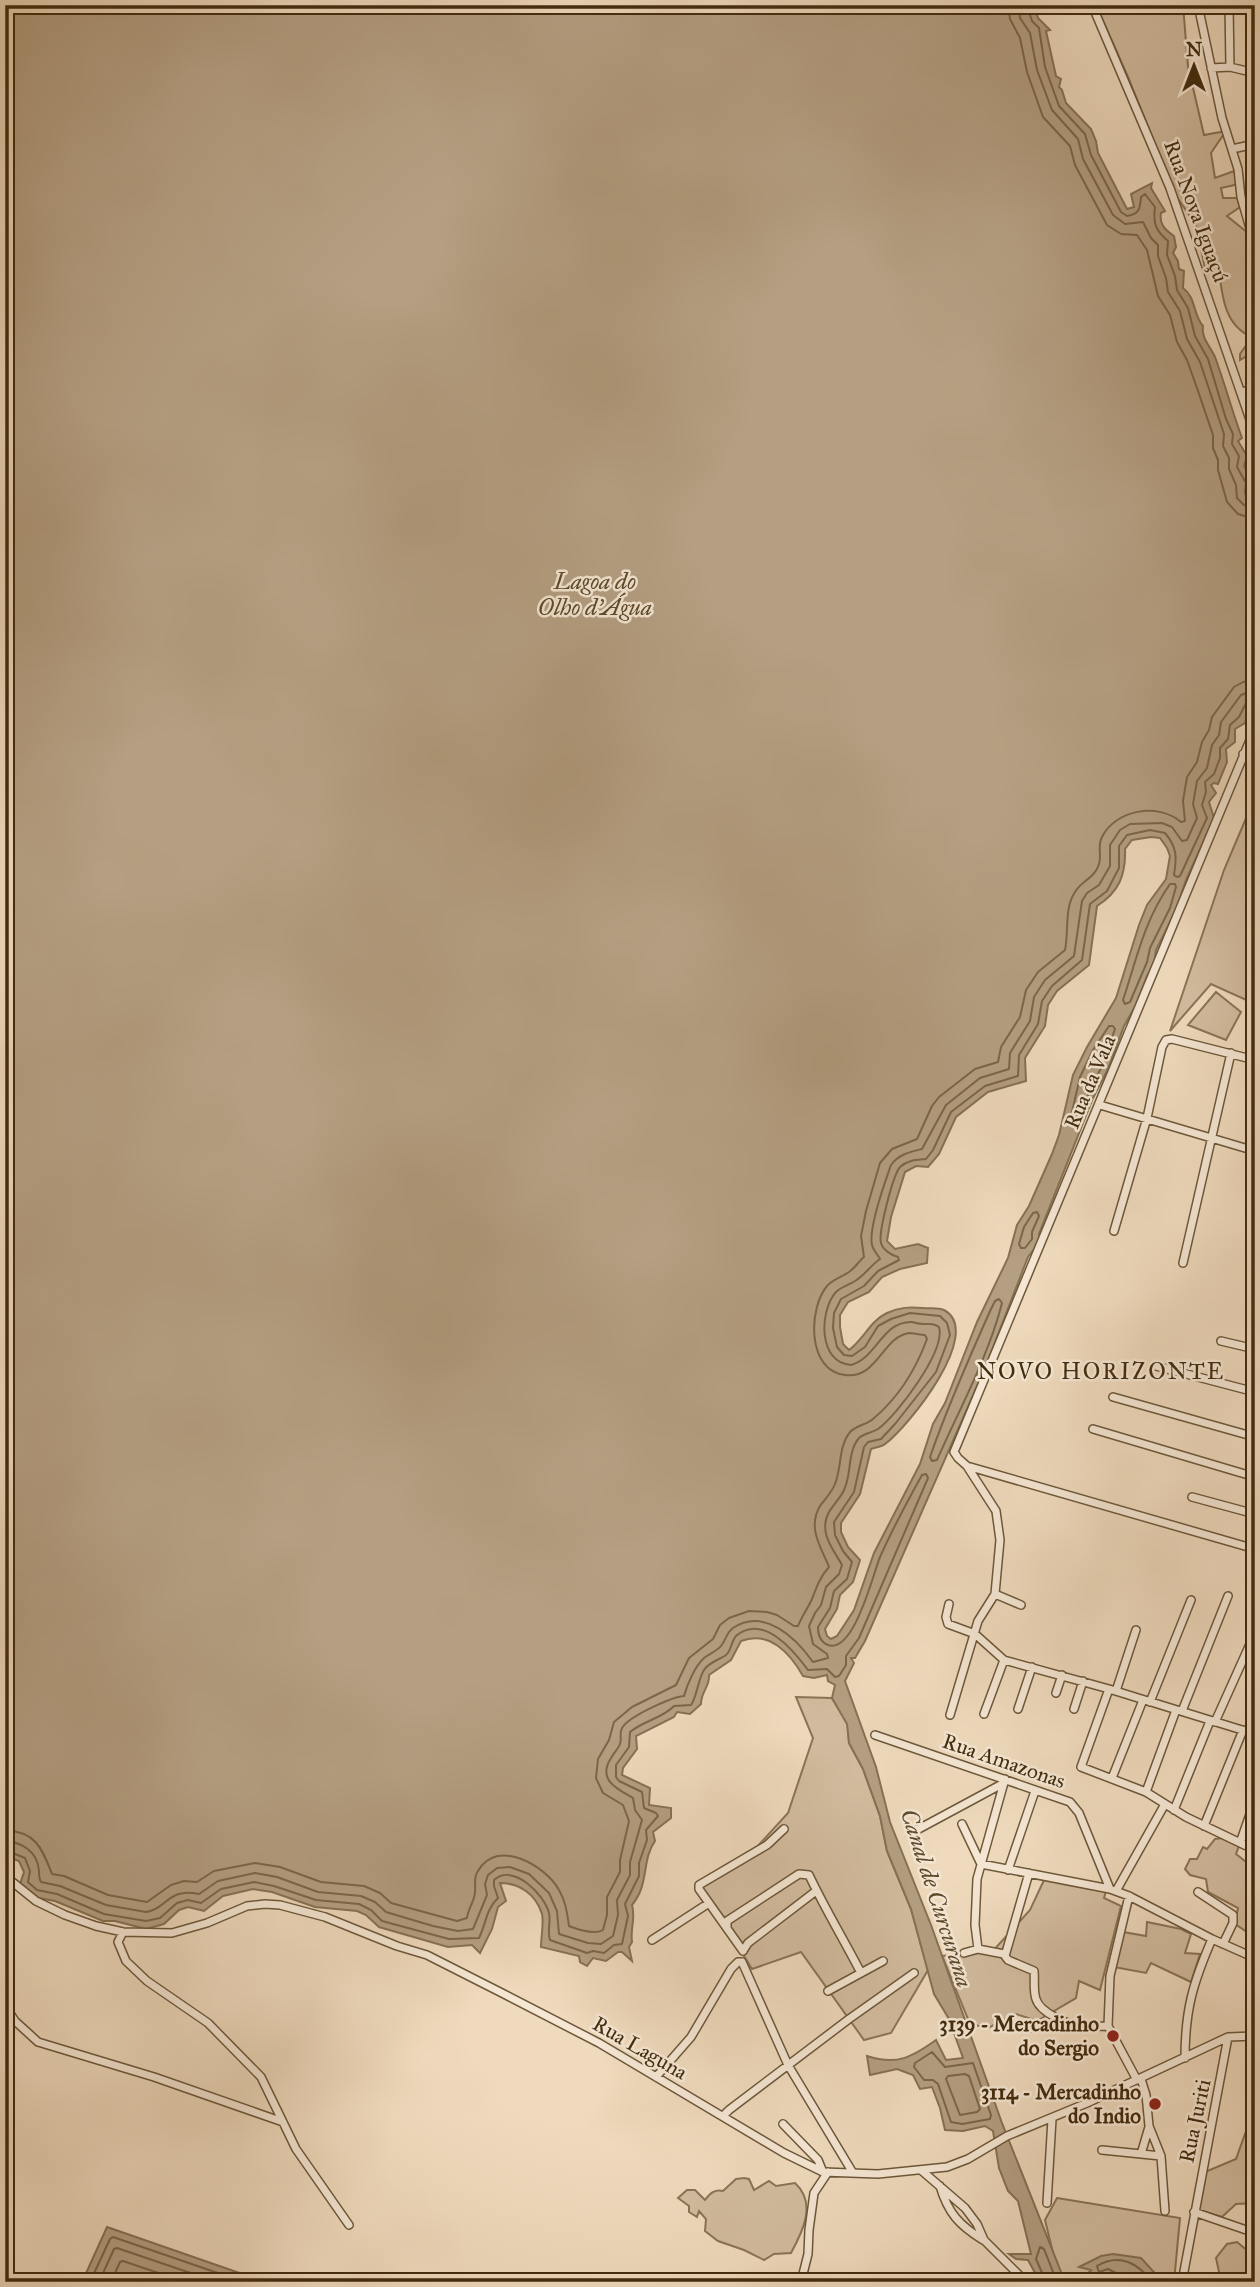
<svg xmlns="http://www.w3.org/2000/svg" width="1260" height="2287" font-family="'IM FELL Great Primer',serif">
	<style>
		.green { fill: #d2bc9f; stroke: #8a7457; stroke-width: 2 }
		.water { fill: #b49f82; stroke: #867154; stroke-width: 2; fill-rule: evenodd }
		.lines { fill: none; stroke-linecap: round; stroke-linejoin: round }
		.shore { stroke: #7b6648; stroke-width: 2 }
		.street-casing { stroke: #6d583a; stroke-width: 10 }
		.street { stroke: #f5e7d4; stroke-width: 7 }
		.poi-dot { fill: #8f2418; stroke: #f5e7d4; stroke-width: 2.5 }
		.labels { text-anchor: middle; dominant-baseline: central; stroke-width: 5; stroke-linejoin: round; paint-order: stroke }
		.street-label { font-size: 21px; fill: #422c0f; stroke: #f5e7d4 }
		.poi-label { font-size: 21px; font-weight: bold; fill: #422c0f; stroke: #f5e7d4; text-anchor: end }
		.water-label { font-size: 23px; font-style: italic; fill: #5e492c; stroke: #f5e7d4 }
		.neighbourhood-label { font-size: 23px; letter-spacing: 2px; fill: #422c0f; stroke: #f5e7d4 }
	</style>
	<rect width="100%" height="100%" fill="#efdabd"/>
	<filter id="stains"><feTurbulence type="fractalNoise" baseFrequency=".00286" numOctaves="4"/><feColorMatrix values="0 0 0 0 .2 0 0 0 0 .09 0 0 0 0 .02 0 0 0 .5 -.17"/></filter>
	<radialGradient id="worn" r=".72"><stop offset=".6" stop-color="#630" stop-opacity="0"/><stop offset="1" stop-color="#630" stop-opacity=".3"/></radialGradient>
	<path class="green" d="M1096 5H1183L1188 66 1204 135 1226 131 1211 153 1215 178 1234 171 1239 184 1221 188 1223 198H1237L1240 207 1227 216 1248 233 1255 258V261L1247 268 1255 308V351L1240 360V354L1252 337C1225 326 1222 297 1219 270L1206 273 1196 225 1176 196 1128 77Z
		M1255 797V1004L1211 984 1170 1031 1224 870Z
		M1216 992 1241 1012 1226 1040 1188 1025Z
		M796 1697 832 1698 848 1724 849 1743 863 1769 880 1816 887 1851 911 1909 928 1970 891 2033 864 2040 801 1952 752 1969 699 1882 755 1849 788 1813 813 1738Z
		M1223 1838 1239 1846 1236 1854 1255 1869V1953L1248 1949 1247 1932 1235 1924 1238 1908 1208 1892 1206 1879 1190 1875 1185 1869 1190 1859H1197L1203 1847 1207 1849 1215 1839Z
		M1045 1878 1106 1891 1104 1898 1121 1906 1100 1990 1079 1981 1076 1998 1037 2021 1016 2014 988 2028 970 2024 942 1956 992 1952 1030 1910Z
		M1147 1922 1181 1929 1191 1934 1185 1953 1200 1954 1191 1982 1151 1963 1146 1973 1114 1967 1123 1932 1146 1936Z
		M1255 2106V2203L1236 2204 1222 2217 1198 2210 1205 2172 1236 2159Z
		M744 2178 749 2179 754 2190 769 2181 776 2186 795 2183C817 2203 803 2231 791 2253L774 2254 764 2260 744 2250 718 2241 705 2231 706 2219 699 2211 697 2217 689 2212V2206L678 2198 687 2190H695L705 2200C710 2193 715 2189 723 2191L736 2179Z
		M1057 2198 1180 2218 1174 2282H1064L1053 2253 1045 2220Z
		M1237 2242 1255 2257V2282L1221 2281 1216 2258 1227 2244Z"/>
	<path class="water" d="M5 5H1034L1038 18 1050 30 1046 31 1056 76 1061 79 1059 87 1062 90 1066 103 1091 129 1096 141 1098 153 1127 209 1134 207 1131 194 1152 183 1151 188 1165 211 1161 213C1159 224 1165 230 1174 236L1176 247 1173 253 1178 261 1179 269 1184 271 1183 288C1196 297 1193 315 1203 326 1201 338 1210 346 1215 357 1225 384 1232 411 1242 438L1238 441 1247 456 1244 466 1254 484 1251 491 1255 496 1253 704 1245 723 1235 729V742L1226 749 1227 762 1218 784 1214 783 1211 785 1216 793 1209 802 1214 818 1186 880 1176 910 1156 950 1154 965 1147 976 1136 1005 1124 1026 1108 1069 1093 1098 1039 1234 1042 1239 1028 1257 985 1368 865 1641 855 1658H851L854 1663 845 1681 876 1767 890 1822 931 1925 1002 2123 1065 2282H1040L1028 2260 1016 2259 1009 2254H1031L1018 2201 1008 2191 999 2168 993 2131 985 2126 963 2131 945 2130 940 2108 932 2087 920 2089 913 2075 897 2069 870 2075 867 2056C897 2066 912 2057 936 2040L946 2060 963 2058 949 2019 934 1994 911 1909 887 1851 880 1816 863 1769 849 1743 847 1724 832 1698 835 1685 828 1681 827 1675 814 1678 803 1676C790 1653 769 1630 741 1641L731 1660 709 1675C710 1687 701 1691 701 1704L690 1714 677 1712 674 1717 636 1736 637 1749 623 1768 622 1775 650 1788 649 1805 671 1808V1818L653 1832 655 1841C641 1861 650 1883 632 1905 636 1918 630 1928 632 1942L629 1947 632 1961 622 1952H618L606 1961 593 1958 587 1966 580 1962 579 1956 541 1947C541 1937 544 1923 542 1914 536 1894 519 1883 500 1883L506 1901 498 1907 492 1929 480 1953 472 1945 448 1947 379 1927 366 1915 357 1911 315 1907 272 1892 253 1889 223 1896 204 1911 188 1907 179 1910 164 1924 146 1929 115 1921H103L55 1901 33 1897 20 1884 24 1872 19 1861 5 1856ZM1151 837 1160 838 1167 848 1170 856 1166 879 1147 905 1139 925 1116 998 1087 1047 1073 1075 1059 1135 1052 1154 1029 1206 1017 1225 1008 1258 977 1322 945 1403 933 1424 920 1464 874 1553 854 1610 837 1636 831 1639 827 1636 825 1629 837 1609 840 1595 853 1582 860 1560 848 1547 841 1532V1523L860 1494 871 1449C875 1447 882 1447 885 1444 908 1427 985 1332 944 1310 937 1307 930 1309 923 1308 909 1307 900 1307 887 1313 870 1321 864 1339 849 1350L843 1344 840 1327V1315L848 1302 869 1292 882 1277 900 1269 927 1263 928 1248 918 1244 895 1249 887 1241 891 1217 905 1172 916 1166 928 1167 939 1154 956 1117 988 1092 1026 1081 1025 1058 1045 1026 1048 1005 1057 991 1089 965 1097 906C1119 892 1126 875 1125 849L1132 840Z
		M107 2227 251 2277 260 2282H82Z
		M1113 2254 1141 2258 1163 2282H1116L1108 2276 1100 2282H1091L1085 2277 1091 2270 1079 2267 1101 2256Z"/>
	<g class="lines">
		<path class="shore" d="M1008 5 1010 19 1020 38 1027 72 1043 117 1070 146 1075 165 1107 225 1121 234 1137 235 1147 250 1158 296 1170 315 1177 342 1187 360 1198 391 1213 435V448L1218 460V470L1227 502 1238 514 1255 519
			M1018 5 1020 18 1030 33 1037 70 1052 110 1078 139 1083 159 1113 215 1125 224 1143 222 1151 238 1158 245V256L1166 278 1168 292 1180 311 1187 339 1200 362 1224 434 1223 446 1229 458V469L1236 485 1237 498 1244 505 1255 508
			M1027 5 1032 21 1039 28 1045 67 1059 106 1085 134 1091 155 1121 212 1127 216C1140 214 1140 208 1141 197L1145 194 1155 207C1153 223 1155 230 1168 241L1167 255 1175 276 1177 290 1188 308 1195 336 1208 359 1226 419 1233 434 1232 444 1239 456 1237 467 1246 483 1245 493 1248 498 1255 499
			M1175 884 1176 887 1170 908 1150 948 1147 962 1130 1002 1125 1004 1123 1000C1137 958 1144 921 1170 884Z
			M1109 1026H1113L1115 1029 1102 1066 1079 1114 1075 1116 1072 1112 1080 1077 1093 1050Z
			M1037 1212 1039 1216 1032 1232V1239L1025 1248H1021L1019 1244 1024 1227 1033 1213Z
			M999 1299 1002 1303C989 1355 959 1410 937 1460L932 1461 930 1457C947 1408 969 1358 991 1309L995 1301Z
			M5 1830C37 1832 42 1849 52 1874L64 1876 108 1895 147 1902 171 1885 184 1881 197 1882 214 1871 255 1863 280 1867 321 1882 364 1886 380 1893 391 1903 457 1921 467 1918C468 1909 475 1900 475 1892 476 1884 473 1878 478 1871 497 1837 546 1866 559 1890 566 1902 567 1913 569 1926 579 1930 594 1935 603 1930L607 1915V1897L620 1872V1860L629 1821 623 1805 603 1793 596 1778 598 1759 609 1740 614 1722 632 1707 676 1685 689 1658 713 1639 720 1625 729 1618 749 1611 767 1612 777 1615 794 1626H798C802 1616 808 1608 812 1599 817 1586 820 1577 829 1567 821 1547 807 1528 820 1506 825 1499 832 1492 835 1484 842 1467 838 1447 850 1432 857 1425 866 1425 873 1419 898 1398 916 1369 927 1339L925 1335C920 1335 914 1333 909 1333 882 1337 878 1379 845 1375 807 1371 808 1309 827 1286 833 1279 842 1277 849 1272 855 1268 859 1261 864 1257L861 1236 866 1211 880 1163 892 1149 917 1139 932 1106 939 1097 975 1069 998 1062 1001 1047 1020 1017 1026 990 1038 972 1065 950C1069 932 1064 908 1075 892 1081 881 1095 878 1099 864 1102 855 1097 846 1102 837 1115 810 1158 802 1181 822L1185 821 1183 801 1187 777 1197 762 1202 742 1209 730 1212 717 1234 687 1243 682 1255 680
			M5 1841C22 1842 38 1852 39 1871 39 1875 39 1879 41 1882L60 1886 106 1905 146 1912C167 1909 168 1887 199 1894L218 1881 255 1873 277 1877 318 1892 361 1896 375 1902 386 1912 433 1926 458 1931 473 1929 487 1895 485 1884 488 1875 497 1868 510 1867 529 1874 549 1893 557 1911 559 1934 588 1943 601 1944 613 1936 618 1915 617 1900 630 1875V1862L642 1820 635 1810 633 1798C617 1789 597 1780 611 1758 613 1754 618 1749 620 1744 622 1739 619 1734 622 1728 629 1716 672 1697 684 1696 687 1685 695 1666 704 1658 709 1654 717 1651 721 1646 726 1640 726 1633 733 1628 764 1607 796 1638 813 1662L828 1658 827 1654 813 1644 809 1626 815 1613 821 1605 826 1587 839 1574 842 1565C833 1549 818 1532 829 1512 834 1504 841 1497 844 1490 852 1474 847 1452 859 1438 864 1433 872 1433 878 1429 897 1415 946 1351 939 1327 933 1323 930 1324 923 1324 919 1324 916 1323 912 1322 882 1321 877 1358 851 1365 818 1363 819 1311 836 1292 841 1287 849 1285 855 1281 864 1276 871 1265 880 1259 878 1255 873 1250 872 1245 868 1228 885 1182 891 1165 899 1154 910 1152 922 1149L946 1105 980 1078 1009 1069 1010 1053 1030 1021 1034 997 1045 980 1074 956 1082 901 1087 893 1099 885 1110 866V845L1120 830 1130 824 1162 823 1172 827 1182 841 1187 840 1197 818 1193 804 1197 781 1207 768 1212 745 1219 735 1221 722 1241 695 1255 690
			M5 1850 25 1858 30 1871 28 1882 37 1890 57 1894 104 1914 146 1921 160 1918 177 1903 188 1900 201 1903 221 1889 254 1882 274 1886 316 1900 359 1904 371 1910 382 1921 449 1939 479 1938C486 1924 486 1909 498 1898L494 1886V1880C513 1863 544 1894 549 1913 551 1922 547 1932 550 1940L587 1953 593 1951 604 1953 614 1945 622 1944 628 1916 625 1904 639 1876V1863L647 1840 646 1830 658 1816 656 1813 644 1808 642 1792 619 1781 616 1777V1765L629 1747 630 1732C643 1721 663 1718 674 1706L691 1705C697 1697 698 1679 704 1670 709 1662 719 1660 726 1655 732 1650 731 1640 737 1635 764 1614 794 1651 808 1670L827 1669 835 1677 839 1676 846 1665V1656L859 1638 928 1478 926 1474 922 1475C907 1502 892 1530 880 1557 873 1574 854 1654 828 1645 820 1642 818 1634 818 1627L830 1608 834 1591 847 1579 852 1562 843 1551 835 1535 834 1522 854 1492 864 1447 868 1442 881 1439 895 1424 936 1372 950 1335 947 1323 940 1316 910 1313 891 1319 878 1326 865 1347 852 1356 844 1355 837 1347 833 1328 834 1313 841 1299 864 1286 878 1271 899 1260 898 1257C891 1255 883 1250 881 1243 878 1233 893 1175 900 1167 907 1160 917 1160 926 1159L933 1150 951 1112 985 1086 1018 1076 1019 1055 1038 1024 1042 1001 1052 986 1082 960 1090 904 1107 891 1119 868V846L1127 835 1150 830 1165 833C1177 847 1177 857 1174 875L1177 877 1180 876 1207 818 1202 805 1206 792 1205 782 1214 774 1220 758V748L1228 739 1230 725 1239 717 1247 701 1255 699
			M932 2052 945 2067 973 2063 991 2115 990 2119 962 2124 951 2122 938 2084 933 2080H924L914 2067 915 2063Z
			M965 2074 969 2076 980 2109 977 2112 960 2115 946 2079 948 2076Z
			M90 2282 110 2239 113 2237 244 2282
			M99 2282 114 2249 117 2248 217 2282
			M111 2282 120 2262 123 2261 185 2282
			M1046 2282 1036 2259 1040 2247 1044 2249 1057 2282
			M1120 2282 1116 2273 1108 2269 1099 2272 1097 2266C1120 2252 1138 2264 1153 2282"/>
		<g class="street-casing">
			<path id="street" d="M1092 5 1170 188 1255 434
				M1198 5 1222 118 1238 169 1241 197 1255 246
				M1229 5 1230 67
				M1211 68 1230 67 1255 73
				M1232 149 1255 144
				M1241 392 1255 389
				M1255 728 954 1452 958 1458 967 1466 1255 1549
				M1243 754 1255 755
				M1100 1105 1255 1151
				M1114 1231 1147 1118 1162 1047 1166 1040 1172 1039 1255 1060
				M1183 1263 1231 1053
				M1250 1286 1255 1266
				M1221 1341 1255 1349
				M1156 1366 1255 1392
				M1113 1397 1255 1437
				M1093 1429 1255 1477
				M1192 1497 1255 1514
				M1253 1584 1255 1585
				M995 1594 1021 1605
				M949 1604 946 1617 948 1624 975 1634 1004 1660 1109 1689 1255 1734
				M1109 1689 1081 1767 1146 1792 1186 1817 1255 1850
				M1116 1691 1136 1630
				M1056 1693 1062 1675
				M1150 1702 1191 1600
				M1018 1709 1032 1667
				M1074 1709 1083 1681
				M1182 1711 1228 1596
				M984 1714 1004 1660
				M950 1715 978 1621 995 1594 1000 1540 996 1511 967 1466
				M1215 1722 1255 1633
				M875 1735 1070 1802 1079 1813 1110 1889
				M1112 1778 1143 1700
				M1146 1792 1176 1710
				M1174 1810 1210 1721
				M962 1824 981 1864 1110 1889 1129 1896 1212 1939 1255 1958
				M1204 1826 1243 1730
				M913 1832 1004 1783
				M1240 1843 1255 1800
				M1008 1870 1035 1791
				M1029 1873 1005 1956 1008 1960 1034 1971C1035 1980 1033 1990 1036 1999 1040 2013 1069 2025 1082 2027
				M5 1876 36 1901 65 1915 96 1926 123 1932 172 1933 207 1923 247 1906 265 1904 280 1905 325 1917 397 1946 427 1955 502 1993 599 2043 784 2153 823 2172 878 2174 947 2167 968 2159 1007 2136 1087 2103 1228 2037 1255 2036
				M1116 1891 1165 1804
				M1198 1892 1233 1915V1923L1223 1944
				M1129 1896 1110 1976 1108 2026 1137 2080
				M727 1927V1921L799 1874 809 1875C825 1909 844 1940 861 1973
				M123 1932 118 1942 126 1961 147 1981 208 2023 261 2077 296 2149 349 2225
				M652 1940 709 1903
				M978 1949 975 1925 977 1879 1005 1779
				M743 1951 699 1889V1885L767 1845 784 1829
				M743 1951 748 1943 816 1891
				M964 1953 978 1949 1004 1954
				M742 1962 788 2065 853 2173
				M828 1991 883 1961
				M5 2006 15 2021 38 2042 154 2077 283 2122
				M1007 2028 1108 2026
				M1185 2058C1185 2010 1193 1983 1212 1939
				M656 2077 691 2037 731 1969 738 1962H742
				M1141 2079 1146 2095 1149 2126 1161 2156 1165 2211
				M723 2116 729 2110 849 2019 914 1973
				M783 2124 818 2160 823 2172
				M1102 2150 1161 2156
				M1141 2154 1149 2127
				M921 2170 965 2208 977 2224 984 2240 1026 2282
				M940 2186C948 2213 959 2225 983 2240
				M1047 2203 1052 2119
				M1194 2212 1255 2233
				M801 2282 808 2254 809 2230 814 2193 828 2172
				M1182 2282 1228 2037"/>
		</g>
		<use href="#street" class="street"/>
	</g>
	<g class="poi-dot">
		<circle cx="1113" cy="2036" r="7"/>
		<circle cx="1155" cy="2104" r="7"/>
	</g>
	<g class="labels">
		<g class="street-label">
			<text transform="translate(1196 211) rotate(70)">Rua Nova Iguaçú</text>
			<text transform="translate(1090 1082) rotate(-67)">Rua da Vala</text>
			<text transform="translate(1004 1761) rotate(19)">Rua Amazonas</text>
			<text transform="translate(640 2048) rotate(30)">Rua Laguna</text>
			<text transform="translate(1195 2121) rotate(-78)">Rua Juriti</text>
		</g>
		<g class="poi-label">
			<text x="1099" y="2024">3139 - Mercadinho<tspan x="1099" dy="24">do Sergio</tspan></text>
			<text x="1141" y="2092">3114 - Mercadinho<tspan x="1141" dy="24">do Indio</tspan></text>
		</g>
		<g class="water-label">
			<text x="595" y="581">Lagoa do<tspan x="595" dy="26">Olho d'Água</tspan></text>
			<text transform="translate(937 1898) rotate(72)">Canal de Curcurana</text>
		</g>
		<g class="neighbourhood-label">
			<text x="1101" y="1371">NOVO HORIZONTE</text>
		</g>
	</g>
	<rect width="1260" height="2287" fill="none" stroke="#efdabd" stroke-width="28"/>
	<rect x="7" y="7" width="1246" height="2273" fill="none" stroke="#422c0f" stroke-width="3.5"/>
	<rect x="14" y="14" width="1232" height="2259" fill="none" stroke="#422c0f" stroke-width="2"/>
	<g transform="translate(1194 66)" stroke="#f5e7d4" stroke-width="5" paint-order="stroke">
	<path d="M0-5L12 26L0 18L-12 26Z" fill="#422c0f"/>
	<text y="-10" font-size="19" font-weight="bold" text-anchor="middle" fill="#422c0f">N</text>
	</g>
	<rect width="100%" height="100%" filter="url(#stains)"/>
	<rect width="100%" height="100%" fill="url(#worn)"/>
</svg>
